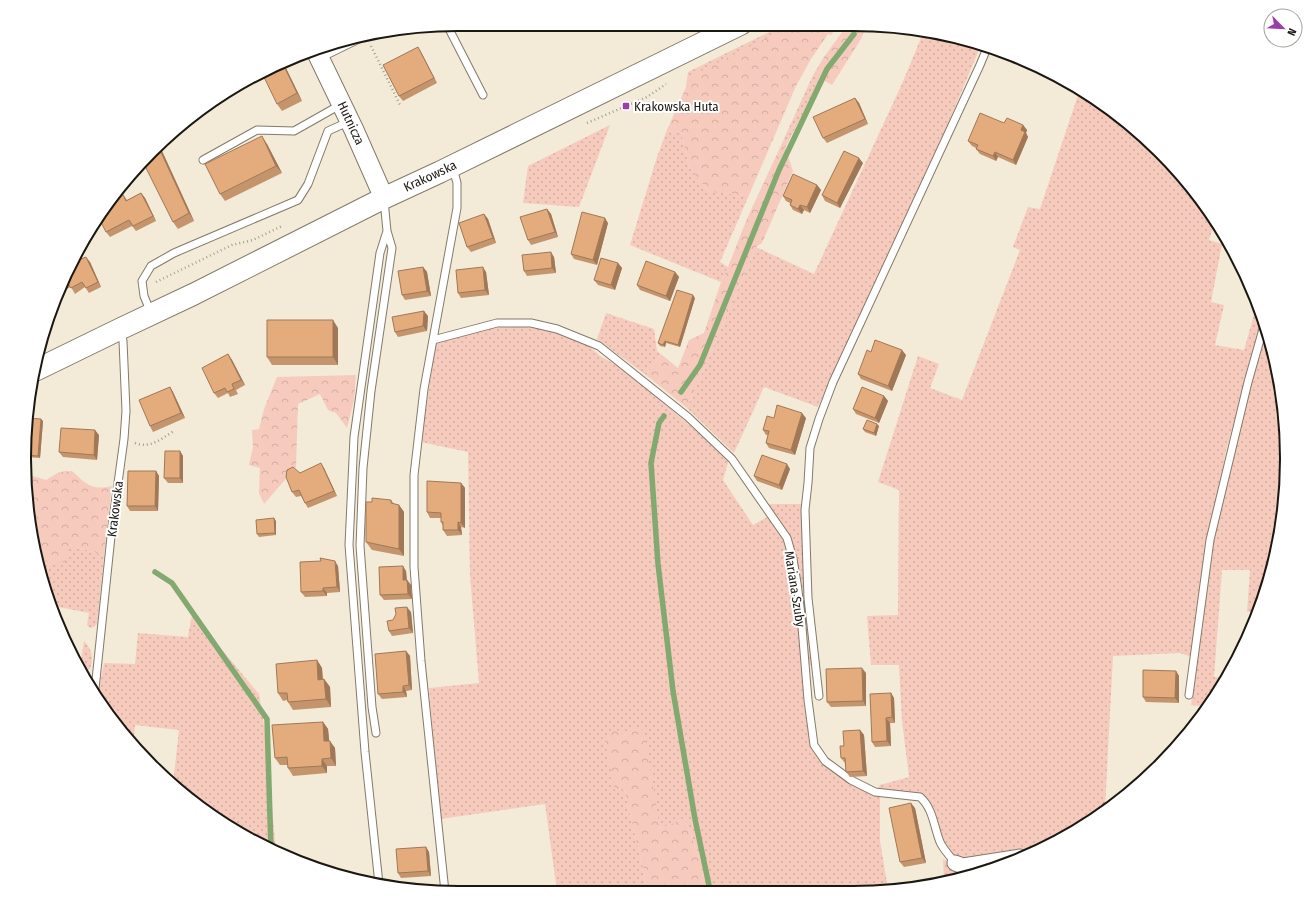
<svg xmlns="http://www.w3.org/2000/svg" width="1311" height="917" font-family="'Fira Sans Condensed',sans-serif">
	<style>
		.grass { fill: url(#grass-dots) }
		.forest { fill: url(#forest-crowns) }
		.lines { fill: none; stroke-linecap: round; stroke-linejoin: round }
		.stream { stroke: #82a970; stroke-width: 5.5 }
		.service-casing { stroke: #827a6a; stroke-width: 9 }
		.minor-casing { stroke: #827a6a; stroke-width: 17 }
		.tertiary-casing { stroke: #827a6a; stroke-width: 21 }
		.secondary-casing { stroke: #827a6a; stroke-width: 23 }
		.path { stroke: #a59e90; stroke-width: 2.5; stroke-dasharray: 1 3; stroke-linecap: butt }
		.service { stroke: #fff; stroke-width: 7 }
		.minor { stroke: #fff; stroke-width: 15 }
		.tertiary { stroke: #fff; stroke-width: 19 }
		.secondary { stroke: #fff; stroke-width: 21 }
		.wall { fill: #c4946c }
		.shaded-wall { fill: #a07858 }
		.building { fill: #e4ac7d; stroke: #a07858 }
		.poi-dot { fill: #9a3ea9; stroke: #fff; stroke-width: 1.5 }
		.labels { text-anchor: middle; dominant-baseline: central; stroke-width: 4; stroke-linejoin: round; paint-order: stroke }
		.poi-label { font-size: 13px; fill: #1b1812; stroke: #fff; text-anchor: start }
		.street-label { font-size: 13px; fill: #1b1812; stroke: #fff }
		.rim { fill: none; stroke: #1b1812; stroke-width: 2 }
	</style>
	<defs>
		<pattern id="grass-dots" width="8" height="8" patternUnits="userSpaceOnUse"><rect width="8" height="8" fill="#f7cabe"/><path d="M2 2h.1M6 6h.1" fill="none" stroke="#d3ada2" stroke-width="1.8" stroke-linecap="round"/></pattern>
		<pattern id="forest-crowns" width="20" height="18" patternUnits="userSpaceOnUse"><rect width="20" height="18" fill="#f7cabe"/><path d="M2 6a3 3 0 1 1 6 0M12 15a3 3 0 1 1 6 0" fill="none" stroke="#d3ada2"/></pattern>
	</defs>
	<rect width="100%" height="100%" fill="#f3ead8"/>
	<path class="grass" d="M785 24H839L831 35 812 27 801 25 787 28 686 86 688 72Z
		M924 31 937 32 981 45 944 133 818 407 764 387 734 453 687 408 756 247 814 274 901 86Z
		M813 75 821 79 785 148 783 141Z
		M1080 89 1117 114 1179 172 1215 221 1209 240 1222 244 1211 302 1224 305 1215 345 1244 350 1257 304 1264 319 1226 450 1196 623 1192 657 1180 653 1113 656 1105 808 1044 848 1032 853H1019L958 860 943 841 928 801 924 795 877 789 880 785 909 777 902 721 899 665H871L867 616 898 615 899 490 878 482 918 356 939 364 930 388 962 400 1020 250 1013 247 1028 207 1040 209Z
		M610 125 579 207 523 203 528 166Z
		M667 130 681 132 689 167 709 192 749 195 720 262 728 267 721 282 630 245 657 157Z
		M606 313 654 329 657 351 661 354 646 375 597 339Z
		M524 327 549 330 576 339 588 345 600 356 625 370 729 459 723 480 753 525 769 516 783 537 790 559 800 627 804 685 810 742 820 762 831 770 852 785 880 797V841L888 889 703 890 702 865 685 818 660 829 626 736 616 730 615 790 624 789 644 871 646 891H557L545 804 440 819 429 688 479 683 470 575 468 452 421 442 436 342 493 328Z
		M1266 329 1283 402 1286 487 1272 571 1257 612H1247L1250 570H1222L1214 677H1226L1207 707 1191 705 1213 543 1257 360Z
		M769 504H802L806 601 812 665H807L801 590 796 554 789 538Z
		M31 532 35 533 37 542 69 545 104 555 97 624 94 627 90 628 87 625 89 613 54 606 32 543Z
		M192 614 259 694 265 731 276 852 267 848 194 803 173 784 179 730 135 725 133 746 98 695 104 663 135 664 138 633 188 637Z
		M84 641C92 650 94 657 90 669L84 673 80 667Z
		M943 859 965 869 966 878 944 882Z"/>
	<path class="forest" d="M848 24 867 25 861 39 832 85 813 75 824 57Z
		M801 25 812 27 828 34 811 59 796 86 749 195 709 192 689 167 681 132 667 130 691 76 787 28Z
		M783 141 793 171 762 243 756 247 687 408 646 375 661 354 678 368 689 340 704 333 721 282 728 267 746 221Z
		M356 375 354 400 347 428 336 413 328 410 320 394 298 404 296 467 264 504 259 493 260 468 249 465 253 447 252 430 259 429 264 409 277 377Z
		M72 471C86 484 92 491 112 486L104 555 69 545 68 561 53 564 45 561 37 542 35 534 31 532 26 474 46 480 59 472Z
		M634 727 644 730 660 829 685 818 702 865 703 890 646 891 644 871 624 789 615 790 605 742 609 731 616 730 626 736Z"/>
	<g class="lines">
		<path class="stream" d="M681 392 700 365 779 170 827 69 854 34
			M664 416 659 423 651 463 658 564 673 691 695 819 710 890
			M155 572 172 583 267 719 271 850"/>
		<g class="service-casing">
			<path id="service" d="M447 25 483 95
				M320 58 363 37
				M203 160 257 130 294 131 340 105
				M151 313 144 296 142 281 151 266 174 253 298 200 308 184 328 131 348 122
				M433 340 497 323H531L557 329 599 346 688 417 732 459 787 538 793 559 797 583 801 615 808 700 814 745 825 761 851 780 875 792 920 797C933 808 934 827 940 842 943 849 950 856 955 863
				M95 689 112 527 124 439 126 411 123 341 121 332
				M1189 695 1210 540 1248 382 1265 322
				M819 696 808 598 805 510 808 483 810 448 819 419 833 382 980 65 987 48
				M376 733 372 707 360 546 363 468 371 391 392 248 387 231 384 200
				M379 884 365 752 349 545 354 437 380 253 387 231
				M445 892 421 661 414 567V475L424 389 457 208V183L453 168"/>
		</g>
		<g class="minor-casing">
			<path id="minor" d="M955 863 963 866 1020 857"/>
		</g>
		<g class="tertiary-casing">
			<path id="tertiary" d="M315 49 354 130 384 198"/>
		</g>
		<g class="secondary-casing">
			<path id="secondary" d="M36 370 120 329 194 294 384 198 440 172 741 24"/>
		</g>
		<path class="path" d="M760 27 765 24
			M371 46 401 107
			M587 123 647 97 666 84
			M156 282 232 245 253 240 282 226
			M135 443C150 449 161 439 174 431"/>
		<use href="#service" class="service"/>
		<use href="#minor" class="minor"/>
		<use href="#tertiary" class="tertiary"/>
		<use href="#secondary" class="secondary"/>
	</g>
	<path class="wall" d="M418 47 421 52 437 83 403 101 399 96Z
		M283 62 302 101 282 111 277 104Z
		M855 98 859 103 868 124 827 143 823 138Z
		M212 102 214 106 201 111Z
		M1004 123 1023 125 1027 130 1026 133 1028 137 1016 165 998 157 996 161 980 154 976 149V148L972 146 968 141Z
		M267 144 282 173 225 201 220 194Z
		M162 151 194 221 178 229 173 222Z
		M863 163 840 208 825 201 822 195Z
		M817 185 821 190 810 213 804 210 802 214 793 210 790 205V203L786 201 783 196Z
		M122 193 127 200 141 193 145 198 156 221 136 231 132 226 110 237 106 232Z
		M547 209 551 214 558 237 531 245 528 240Z
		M484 214 488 219 496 243 471 252 467 247Z
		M608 223 597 265 574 259 571 254Z
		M78 254 81 259 90 262 101 287 89 293 85 287 75 294 71 287 62 291 59 288Z
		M554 257 556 273 527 276 524 271Z
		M618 263 622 268 615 290 598 285 594 280Z
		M423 267 427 272 431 296 405 300 402 295Z
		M486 272 489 295 461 298 458 293Z
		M675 272 679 277 670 301 640 290 637 285Z
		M695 298 680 347 666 343 665 347 660 346 658 343Z
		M428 316 427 331 398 337 395 332Z
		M338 328V365H272L267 357Z
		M871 352 906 355 892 391 861 379 858 374Z
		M228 354 232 360 245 385 236 390 238 394 230 397 228 393 218 398 214 393Z
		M170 387 173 392 185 418 153 432 150 426Z
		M884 396 888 401 879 423 856 414 853 409Z
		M27 418 43 421 40 458 24 457Z
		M774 418H806L795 455 769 448 766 443 768 435H766L763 430Z
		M879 426 876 436 865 432 863 429Z
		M99 435 97 460 63 457 59 452Z
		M180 451 183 456V483H168L164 478Z
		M324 468 337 496 308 508 305 503 301 496 296 497 292 492 300 473Z
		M790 469 782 490 757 481 754 476Z
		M156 471 159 476 158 511H130L127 506Z
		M461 483 465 488V528L461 527 462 535 447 536 443 530V526L441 522V518H430L427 512Z
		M391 500 394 504 399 505 404 512V556L372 550 366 542 372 502Z
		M276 521V535L259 537 257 534Z
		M338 566 340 592 327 593V596L305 597 301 592Z
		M406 571 407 580 411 585 412 599 384 600 380 595Z
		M411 612 413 633 392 636 389 631Z
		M406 651 410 656 412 690 406 691 407 697 382 699 378 694Z
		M317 660 322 668 323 679H324L330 687 331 707 293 710 288 702 287 700 283 701 278 693Z
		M1176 671 1179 676V703L1146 702 1143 697Z
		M866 673V706L831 707 827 702Z
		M891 693 894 698 895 723H890L891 746 875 747 872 742Z
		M323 722 328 729 329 741 335 748 336 766H327V773L293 776 288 768V765H280L275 758Z
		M860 730 864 735 867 776 850 777 846 772V763H845L841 758 844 746Z
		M915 808 926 863 904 867 900 862Z
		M426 847 429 852 431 876 401 878 398 873Z"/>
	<path class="shaded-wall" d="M418 47 421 52 437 83 434 78Z
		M282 62H283L302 101 297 93Z
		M855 98 859 103 868 124 865 119Z
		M1023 125 1027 130 1026 133 1028 137 1016 165 1013 160Z
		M262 136 267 144 282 173 276 166Z
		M159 148H160L162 151 194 221 189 213Z
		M995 152 998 157 996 161 993 156Z
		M859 158 863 163 840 208 837 203Z
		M817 185 821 190 810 213 807 207Z
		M141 193 145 198 156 221 153 216Z
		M800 205 804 210 802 214 798 209Z
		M547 209 551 214 558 237 555 232Z
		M484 214 488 219 496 243 493 238Z
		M605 218 608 223 597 265 593 260Z
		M551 252 554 257 556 273 552 268Z
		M86 257 90 262 101 287 98 282Z
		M618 263 622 268 615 290 611 285Z
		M423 267 427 272 431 296 427 291Z
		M483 267 486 272 489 295 485 290Z
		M675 272 679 277 670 301 666 296Z
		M693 295 695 298 680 347 678 345Z
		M424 311 428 316 427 331 423 326Z
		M333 320 338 328V365L333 357Z
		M665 341 666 343 665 347 663 345Z
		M902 350 906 355 892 391 888 386Z
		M228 354 232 360 245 385 241 380Z
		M170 387 173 392 185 418 181 413Z
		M884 396 888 401 879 423 875 418Z
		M802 413 806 418 795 455 791 450Z
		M41 419 43 421 40 458 38 456Z
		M877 424 879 426 876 436 874 433Z
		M95 430 99 435 97 460 94 455Z
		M180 451 183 456V483L180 478Z
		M321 463 324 468 337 496 334 491Z
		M787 464 790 469 782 490 779 485Z
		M156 471 159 476 158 511 155 506Z
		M461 483 465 488V528L461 523Z
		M399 505 404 512V556L399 549Z
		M274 518 276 521V535L275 533Z
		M458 522 461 527 462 535 458 530Z
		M335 561 338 566 340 592 337 587Z
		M403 566 406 571 407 585 403 580Z
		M407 580 411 585 412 599 408 594Z
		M323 588 327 593V596L323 591Z
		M407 607 411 612 413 633 409 628Z
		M406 651 410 656 412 690 409 685Z
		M317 660 322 668 323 687 318 680Z
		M862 668 866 673V706L863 701Z
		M1176 671 1179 676V703L1175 698Z
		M324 679 330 687 331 707 326 699Z
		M403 686 406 691 407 697 403 692Z
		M891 693 894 698 895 723 892 717Z
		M886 718 890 723 891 746 887 741Z
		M323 722 328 729 330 748 324 741Z
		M860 730 864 735 867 776 863 771Z
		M330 741 335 748 336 766 331 758Z
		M322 759 327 766V773L322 766Z
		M911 803 915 808 926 863 922 858Z
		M426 847 429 852 431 876 428 871Z"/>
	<path class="building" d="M418 47 434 78 399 96 383 65Z
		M282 62 297 93 277 104 262 73Z
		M855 98 865 119 823 138 813 117Z
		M980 113 1004 123 1007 118 1023 125 1021 130 1025 132 1013 160 995 152 993 156 976 149 978 145 968 141Z
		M262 136 276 166 220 194 205 164Z
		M159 148 189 213 173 222 143 162Z
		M844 151 859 158 837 203 822 195Z
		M793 174 817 185 807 207 800 205 798 209 790 205 792 200 783 196Z
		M122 193 126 201 141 193 153 216 133 226 129 220 106 232 98 216 112 198Z
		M547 209 555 232 528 240 520 217Z
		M582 212 605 218 593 260 571 254Z
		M484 214 493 238 467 247 459 223Z
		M551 252 552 268 524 271 522 255Z
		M78 254 81 259 86 257 98 282 86 288 82 282 71 288 67 282 61 285Z
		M601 258 618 263 611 285 594 280Z
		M646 261 675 272 666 296 637 285Z
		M423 267 427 291 402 295 398 271Z
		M483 267 485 290 458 293 456 270Z
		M677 290 693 295 678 345 665 341 663 345 658 343Z
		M424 311 423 326 395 332 392 317Z
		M267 320H333V357H267Z
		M875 340 902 350 888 386 858 374 867 350 871 352Z
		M228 354 241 380 232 384 234 389 227 392 225 388 214 393 202 368Z
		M170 387 181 413 150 426 139 400Z
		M862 387 884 396 875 418 853 409Z
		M777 405 802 413 791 450 766 443 769 431 763 430 767 416 774 418Z
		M27 418 41 419 38 456 24 455Z
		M867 420 877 424 874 433 863 429Z
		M61 428 95 430 94 455 59 452Z
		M165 451H180V478H164Z
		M762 455 787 464 779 485 754 476Z
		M321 463 334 491 305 503 299 490 292 492 286 477 287 470 293 467 300 473Z
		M128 471H156L155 506H127Z
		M427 481 461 483V523L458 522V530H443V522H441V513L427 512Z
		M372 498 391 500V503L399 505V549L366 542V502H372Z
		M274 518 275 533 257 534 256 520Z
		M320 558 335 561 337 587 323 588V591L301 592 300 562 321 561Z
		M403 566V580H407L408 594 380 595 379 567Z
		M407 607 409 628 389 631 387 621 393 620 396 614 395 608Z
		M406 651 409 685 403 686V692L378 694 375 654Z
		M317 660 318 680 324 679 326 699 288 702 287 693H278L276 664Z
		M862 668 863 701 827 702 826 669Z
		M1143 670 1176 671 1175 698 1143 697Z
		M891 693 892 717 886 718 887 741 872 742 870 694Z
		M323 722 324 741H330L331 758 322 759V766L288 768 287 757 275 758 272 725Z
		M860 730 863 771 846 772 845 758H841L840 746H844L843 731Z
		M911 803 922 858 900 862 889 808Z
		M1103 803H1113L1103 809Z
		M426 847 428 871 398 873 396 849Z"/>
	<rect class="poi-dot" x="622" y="102" width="8" height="8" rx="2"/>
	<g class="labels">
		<g class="poi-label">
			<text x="634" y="106">Krakowska Huta</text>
		</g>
		<g class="street-label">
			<text transform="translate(351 123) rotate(65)">Hutnicza</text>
			<text transform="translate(430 176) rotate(-25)">Krakowska</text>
			<text transform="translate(115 509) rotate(-83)">Krakowska</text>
			<text transform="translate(795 589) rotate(81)">Mariana Szuby</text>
		</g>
	</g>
	<path d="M0 0H1311V917H0ZM458 31H853A427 427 0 0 1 1280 458V459A427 427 0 0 1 853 886H458A427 427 0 0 1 31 459V458A427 427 0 0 1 458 31Z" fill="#fff" fill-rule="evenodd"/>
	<path class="rim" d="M458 31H853A427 427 0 0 1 1280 458V459A427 427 0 0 1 853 886H458A427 427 0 0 1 31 459V458A427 427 0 0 1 458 31Z"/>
	<g transform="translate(1283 28) rotate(114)"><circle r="19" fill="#ffffff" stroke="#a4a3a0"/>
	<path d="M0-3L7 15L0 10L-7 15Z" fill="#9a3ea9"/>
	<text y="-6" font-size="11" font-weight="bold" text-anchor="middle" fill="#1b1812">N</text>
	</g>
</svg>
